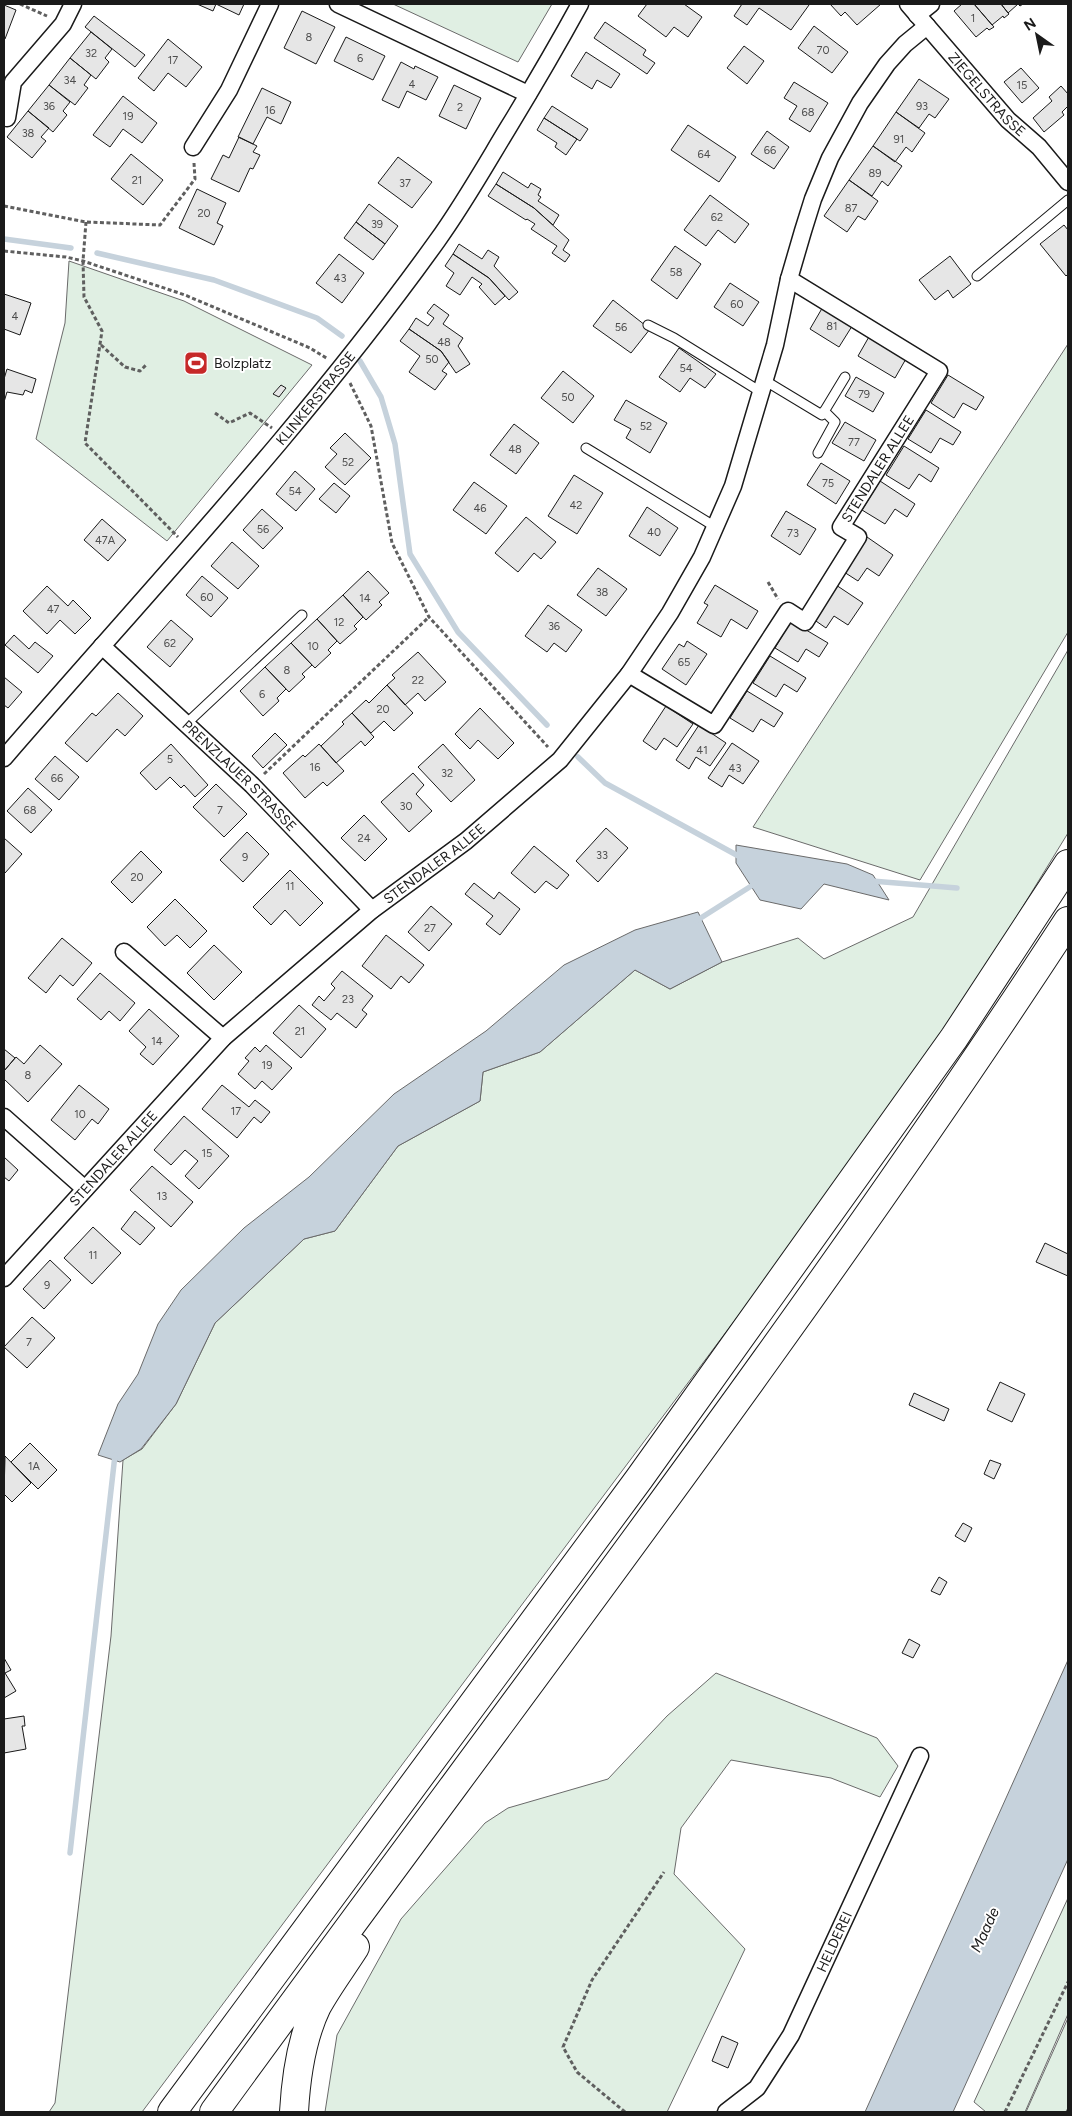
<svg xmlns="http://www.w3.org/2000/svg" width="1072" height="2116" font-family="Figtree,sans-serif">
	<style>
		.green { fill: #e0efe3; stroke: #6a6a6a }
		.water { fill: #c6d2dc; stroke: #6a6a6a }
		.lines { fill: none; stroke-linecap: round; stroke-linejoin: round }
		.stream { stroke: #c6d2dc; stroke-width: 5.5 }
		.building { fill: #e6e6e6; stroke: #1a1a1a }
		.lane-casing { stroke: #1a1a1a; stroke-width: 11 }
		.street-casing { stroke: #1a1a1a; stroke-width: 19 }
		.highway-casing { stroke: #1a1a1a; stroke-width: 30 }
		.path { stroke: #5f5f5f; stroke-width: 3; stroke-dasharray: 4 2.5; stroke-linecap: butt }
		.lane { stroke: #fff; stroke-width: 9 }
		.street { stroke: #fff; stroke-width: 16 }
		.highway { stroke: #fff; stroke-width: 28 }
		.labels { text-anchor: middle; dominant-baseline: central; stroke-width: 4; stroke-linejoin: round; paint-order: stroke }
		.number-label { font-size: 11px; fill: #4d4d4d }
		.street-label { font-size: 14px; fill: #1a1a1a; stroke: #fff }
		.poi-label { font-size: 14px; fill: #1a1a1a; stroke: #fff; text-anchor: start }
		.water-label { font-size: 15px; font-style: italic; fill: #1a1a1a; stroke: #fff }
	</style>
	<rect width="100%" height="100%" fill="#fff"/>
	<path class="green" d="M393 4H552L518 62Z
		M69 261 184 301 312 365 167 541 36 439 65 323Z
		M1068 344V632L920 880 753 827Z
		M1068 650V833L923 1069 142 2112H49L55 2103 111 1636 123 1460 142 1449 176 1404 215 1323 304 1239 335 1231 398 1146 480 1101 483 1072 540 1052 635 970 670 989 722 962 798 938 824 959 913 917Z
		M716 1673 877 1738 898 1766 880 1797 831 1778 731 1760 681 1828 674 1874 745 1949 667 2112H325L337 2035 401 1919 485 1823 508 1808 608 1779 667 1716Z
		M1068 1898V2014L1025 2112H986L974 2102Z
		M1068 2018V2112H1026Z"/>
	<path class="water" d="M736 845 847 864 873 875 889 900 824 884 801 909 760 900 736 863Z
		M698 912 722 962 670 989 635 970 540 1052 483 1072 480 1101 398 1146 335 1231 304 1239 215 1323 176 1404 141 1449 120 1462 98 1455 118 1404 138 1374 158 1324 181 1290 244 1228 309 1177 394 1094 486 1031 564 965 635 930Z
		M1068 1660V1859L953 2112H865Z"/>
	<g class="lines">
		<path class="stream" d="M4 239 71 248
			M97 253 214 280 317 318 342 336
			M360 361 381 397 395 444 410 554 458 632 547 725
			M578 757 605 783 742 858
			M872 881 957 888
			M696 921 756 883
			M70 1853 115 1455"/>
	</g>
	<path class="building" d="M197 4H244L239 15 216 4 213 11Z
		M647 4H684L702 17 688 37 674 27 666 37 638 16Z
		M742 4H808L809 5 791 30 759 8 747 25 734 16Z
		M830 4H881L857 25 845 12 841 16Z
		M962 4H974L994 27 989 30 987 28 976 37 954 11Z
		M974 4H1001L1009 14 1004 18 1003 16 992 25Z
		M1001 4H1023L1020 6 1018 4 1008 13Z
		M4 5 16 10 5 39H4Z
		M302 11 335 27 316 64 284 48Z
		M94 16 145 55 135 67 85 27Z
		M605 22 646 50 643 55 655 63 647 74 594 38Z
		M814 26 848 52 832 73 798 48Z
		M91 32 112 49 105 58 109 62 96 79 70 58Z
		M346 37 385 56 373 80 334 61Z
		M168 39 202 67 186 87 168 73 154 91 138 78Z
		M744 46 764 61 747 84 727 68Z
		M586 52 620 74 611 88 597 80 592 89 571 76Z
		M70 58 91 75 84 85 88 88 75 105 49 85Z
		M401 62 414 69 415 66 438 77 426 100 407 91 399 108 382 100Z
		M1021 68 1039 88 1022 103 1004 82Z
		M919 79 949 99 935 118 929 114 919 128 896 112Z
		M794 82 828 103 810 132 789 119 797 106 784 98Z
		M49 85 70 102 63 111 67 115 53 132 28 111Z
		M454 85 481 98 466 129 439 116Z
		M1061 86 1068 94V106L1062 112 1064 115 1044 132 1033 118 1052 101 1049 97Z
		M262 88 291 102 281 124 267 117 253 144 238 137Z
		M123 96 157 123 142 143 123 129 110 147 93 135Z
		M552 106 588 129 580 141 544 118Z
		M28 111 49 128 41 137 46 141 32 158 7 137Z
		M896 112 925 133 912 152 906 147 895 162 873 146Z
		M544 118 577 139 566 155 555 147 557 143 537 130Z
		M688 125 736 157 719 182 671 150Z
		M767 131 789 147 774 169 751 154Z
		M239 137 257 146 253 152 260 155 253 169 250 168 239 192 211 179 223 155 229 158Z
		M873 146 902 166 888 186 882 181 872 196 849 180Z
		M131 154 163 180 143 205 111 179Z
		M398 157 432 182 412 208 378 183Z
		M503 172 528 188 531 183 541 189 538 195 541 197 538 201 559 215 553 225 534 208 496 184Z
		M849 180 878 201 865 220 858 216 847 232 824 216Z
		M496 184 534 208 569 240 563 250 570 255 565 262 552 253 557 246 531 229 535 224 527 219 526 220 488 196Z
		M197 189 226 203 217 223 223 226 214 245 179 228Z
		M710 195 749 224 735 243 718 230 706 246 684 230Z
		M369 204 398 226 385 244 356 222Z
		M356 222 385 244 373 260 344 238Z
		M1064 225 1068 230V274L1066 276 1040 244Z
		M459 244 482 259 488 250 499 257 494 266 518 292 509 300 489 278 453 254Z
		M675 246 701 264 677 299 651 280Z
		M339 254 364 273 342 303 316 283Z
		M453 254 489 278 505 296 495 305 479 287 482 284 472 277 460 295 446 286 454 273 445 266Z
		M950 256 971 284 953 298 948 290 935 300 919 280Z
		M730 283 759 302 743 326 714 307Z
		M4 294 31 303 20 335 4 329Z
		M613 300 650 329 631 353 593 326Z
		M434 304 449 315 443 324 463 338 458 346 470 364 456 373 441 351 409 329 416 318 428 326 434 318 427 313Z
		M824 305 854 323 839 347 810 329Z
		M409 329 441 351 449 362 442 371 447 374 435 390 409 372 420 356 400 341Z
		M870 335 907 357 895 378 858 356Z
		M679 348 716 374 705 388 690 378 680 392 659 377Z
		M7 369 36 379 32 393 25 390 23 395 7 392 4 402V379Z
		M563 371 594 396 573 423 541 398Z
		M948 375 984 397 976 410 963 403 954 418 931 403Z
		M856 377 884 393 873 412 845 396Z
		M281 385 286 388 279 397 273 394Z
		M626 400 667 423 650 453 626 438 631 429 614 420Z
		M926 410 961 432 953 445 940 438 931 453 908 439Z
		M845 422 876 440 864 461 832 443Z
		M514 424 539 443 516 474 490 455Z
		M345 433 371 458 345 485 325 467 337 454 330 448Z
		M904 446 939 468 931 482 919 474 909 489 886 475Z
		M821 463 850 481 836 504 807 485Z
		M295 471 315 489 296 511 276 494Z
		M574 475 603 493 577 534 548 516Z
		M880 481 915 504 907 517 895 509 885 524 862 510Z
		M474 482 507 506 486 534 453 510Z
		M334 483 350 496 336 513 319 499Z
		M647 507 678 528 660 556 629 536Z
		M262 509 283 528 263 549 243 530Z
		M786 511 816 529 800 555 771 536Z
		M526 517 556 542 541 559 534 553 518 572 495 553Z
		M102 519 126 540 108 561 84 540Z
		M867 537 893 555 879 576 867 568 858 581 844 572Z
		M232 542 259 566 238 589 211 566Z
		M598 568 627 589 606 616 577 595Z
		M368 571 389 593 379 602 382 605 366 620 343 595Z
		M202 576 228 598 211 617 186 595Z
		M715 585 758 611 747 629 731 619 721 637 697 623 708 605 704 603Z
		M836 585 863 603 848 625 834 616 826 628 813 619Z
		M47 586 68 606 73 600 91 618 75 634 60 620 47 634 23 611Z
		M343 595 363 617 354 626 357 629 340 644 317 619Z
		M548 605 582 630 566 652 554 643 547 652 525 636Z
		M317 619 337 641 328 650 331 653 315 668 291 643Z
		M171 620 193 639 170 667 147 647Z
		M791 621 828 643 819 657 806 649 798 662 775 648Z
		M14 635 29 649 35 642 53 656 38 673 5 645Z
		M687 641 707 654 686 685 662 669 679 644 684 647Z
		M291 643 312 665 302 674 305 677 289 692 265 667Z
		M418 652 446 682 425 701 418 693 405 705 387 685 395 678 392 675Z
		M770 656 806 678 797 692 784 684 776 697 753 683Z
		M265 667 286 689 277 698 279 701 263 716 240 691Z
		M4 677 22 692 8 708 4 705Z
		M387 685 413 713 394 731 384 721 371 733 352 713 366 700 369 703Z
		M747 691 783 713 774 727 761 719 753 732 730 718Z
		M118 693 143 716 125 736 117 729 87 762 65 743 92 713 96 716Z
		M666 706 693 724 677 747 664 738 656 750 643 741Z
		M480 708 514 743 498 759 478 740 470 749 455 734Z
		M352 713 374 737 365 746 361 741 336 763 321 746 344 724 342 722Z
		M699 725 726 743 710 766 696 757 689 769 676 760Z
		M275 733 287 745 263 768 252 756Z
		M732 743 759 761 743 784 729 775 722 787 708 778Z
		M171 744 208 785 195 797 184 785 181 788 170 777 156 790 140 773Z
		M319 744 344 771 327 786 323 782 305 798 283 773 303 755 305 757Z
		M443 744 475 780 451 802 418 767Z
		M55 756 79 777 59 800 35 779Z
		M413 773 424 785 416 794 432 811 409 832 381 802Z
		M216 784 247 814 224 837 193 807Z
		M28 788 52 810 31 833 7 811Z
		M364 815 387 839 365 861 341 838Z
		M606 828 628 848 598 882 576 861Z
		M247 832 269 854 243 882 220 860Z
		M4 838 22 854 5 873 4 872Z
		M534 846 569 875 557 889 546 881 535 893 511 873Z
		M141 851 162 872 132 903 111 882Z
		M290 870 323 903 300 926 285 910 271 925 253 907Z
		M474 883 494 899 499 892 520 909 500 935 486 924 493 916 465 894Z
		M175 899 207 931 190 948 177 935 165 946 147 927Z
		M431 906 452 924 429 951 408 932Z
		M386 935 424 965 409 983 401 976 391 989 362 966Z
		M62 938 92 963 73 986 60 975 46 993 28 978Z
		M214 945 242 972 214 1000 187 973Z
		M342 971 373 996 362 1010 367 1014 356 1028 337 1013 331 1020 312 1005 319 996 324 1001 335 988 331 984Z
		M100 973 135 1003 120 1021 109 1011 101 1020 77 999Z
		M299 1005 326 1029 301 1058 273 1033Z
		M149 1009 179 1036 153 1065 140 1054 146 1047 129 1031Z
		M40 1045 62 1064 28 1102 4 1079V1071L16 1057 24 1064Z
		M266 1045 292 1068 272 1090 262 1081 255 1089 238 1074 249 1061 245 1058 255 1047 260 1052Z
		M4 1049 15 1058 4 1071Z
		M79 1085 109 1109 98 1124 92 1119 75 1140 51 1120Z
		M222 1085 249 1107 255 1100 270 1112 261 1123 254 1117 237 1138 202 1109Z
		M184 1116 229 1156 199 1189 185 1176 198 1161 185 1150 171 1165 154 1150Z
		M4 1157 18 1170 9 1181 4 1177Z
		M152 1166 193 1202 171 1227 130 1190Z
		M135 1211 155 1228 140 1245 121 1229Z
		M93 1227 121 1253 92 1284 64 1258Z
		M1045 1243 1068 1254V1276L1036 1262Z
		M50 1260 71 1280 44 1309 23 1289Z
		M32 1317 55 1338 27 1368 4 1347Z
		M1000 1382 1025 1394 1012 1422 987 1410Z
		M914 1393 949 1409 944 1421 909 1405Z
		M30 1443 57 1470 38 1489 11 1462Z
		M5 1456 31 1483 12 1502 4 1494Z
		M990 1460 1001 1464 994 1479 984 1474Z
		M963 1523 972 1528 965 1542 955 1536Z
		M939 1577 947 1582 940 1595 931 1591Z
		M909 1639 920 1645 913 1658 902 1653Z
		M4 1658 11 1670 5 1673 16 1691 4 1698Z
		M24 1716 25 1726H22L26 1749 4 1753V1719Z
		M722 2036 738 2043 728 2068 712 2061Z"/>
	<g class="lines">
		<g class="lane-casing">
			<path id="lane" d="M977 276 1068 200
				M648 325 674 338 761 392
				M764 380 822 415 845 377
				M586 448 714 526
				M818 453 835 422 824 411
				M186 724 302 615"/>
		</g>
		<g class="street-casing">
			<g id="street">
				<path d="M338 4 528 94"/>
				<path id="s1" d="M908 4 1008 120 1039 147 1068 182"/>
				<path d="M917 15 931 4"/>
				<path d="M7 118 13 82 63 24 73 4"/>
				<path d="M193 147 229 90 270 4"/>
				<path id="s2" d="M102 646 252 785 372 910"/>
				<path id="s3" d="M629 674 714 725 788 611 805 622 858 537 841 527 939 371 789 279"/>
				<path id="s4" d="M4 758C151 588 306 424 437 241 463 205 485 166 508 128 533 87 557 46 580 4"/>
				<path d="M124 952 223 1038"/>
				<path d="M4 1117 85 1189"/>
				<path id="s5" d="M4 1278 223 1038 372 910 466 841 560 760 629 674 670 613 702 557 733 486 775 345 789 279 803 231 813 199 830 158 860 103 887 64 905 44 927 26"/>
				<path id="s6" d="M726 2112 757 2088 791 2035 920 1756"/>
			</g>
		</g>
		<g class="highway-casing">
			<path id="highway" d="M172 2112 639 1479 954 1038 1068 864
				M214 2112C501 1717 801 1330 1068 921
				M294 2112C296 2076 301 2039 317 2006 328 1986 343 1966 355 1947"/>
		</g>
		<path class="path" d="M20 4 47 16
			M4 206 86 222 160 225 195 179 194 163
			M86 222 83 261 84 297 102 331 85 443 178 537
			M4 251 66 257 83 261 185 295 310 348 328 359
			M101 345 125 367 140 371 146 365
			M350 383 371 426 392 543 429 617 548 747
			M215 413 229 423 250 413 272 428
			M768 582 778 599
			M264 774 429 617
			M625 2112 577 2072 563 2047 592 1980 664 1872
			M1005 2112 1068 1982
			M1067 2112 1068 2110"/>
		<use href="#lane" class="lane"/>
		<use href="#street" class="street"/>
		<use href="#highway" class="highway"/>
	</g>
	<defs>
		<g id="stadium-square" transform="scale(1.25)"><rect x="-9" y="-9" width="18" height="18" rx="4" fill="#c62828" stroke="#fff"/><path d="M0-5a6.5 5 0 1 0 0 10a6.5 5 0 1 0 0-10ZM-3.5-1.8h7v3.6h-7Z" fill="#fff"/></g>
	</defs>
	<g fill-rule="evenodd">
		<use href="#stadium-square" x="196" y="363"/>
	</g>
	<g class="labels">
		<g class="number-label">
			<text x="973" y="18">1</text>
			<text x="309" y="37">8</text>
			<text x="823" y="50">70</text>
			<text x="91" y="53">32</text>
			<text x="360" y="58">6</text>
			<text x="173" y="60">17</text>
			<text x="70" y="80">34</text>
			<text x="412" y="84">4</text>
			<text x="1022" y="85">15</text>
			<text x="49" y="106">36</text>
			<text x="922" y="106">93</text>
			<text x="460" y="107">2</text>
			<text x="270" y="110">16</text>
			<text x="808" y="112">68</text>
			<text x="128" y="116">19</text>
			<text x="28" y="133">38</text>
			<text x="899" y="139">91</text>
			<text x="770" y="150">66</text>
			<text x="704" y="154">64</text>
			<text x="875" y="173">89</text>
			<text x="137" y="180">21</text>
			<text x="405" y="183">37</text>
			<text x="851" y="208">87</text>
			<text x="204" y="213">20</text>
			<text x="717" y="217">62</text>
			<text x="377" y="224">39</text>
			<text x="676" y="272">58</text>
			<text x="340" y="278">43</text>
			<text x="737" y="304">60</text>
			<text x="15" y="316">4</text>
			<text x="832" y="326">81</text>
			<text x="621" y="327">56</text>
			<text x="444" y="342">48</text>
			<text x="432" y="359">50</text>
			<text x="686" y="368">54</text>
			<text x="864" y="394">79</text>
			<text x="568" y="397">50</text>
			<text x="646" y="426">52</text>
			<text x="854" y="442">77</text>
			<text x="515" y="449">48</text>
			<text x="348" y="462">52</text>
			<text x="828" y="483">75</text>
			<text x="295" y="491">54</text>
			<text x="576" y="505">42</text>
			<text x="480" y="508">46</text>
			<text x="263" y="529">56</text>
			<text x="654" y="532">40</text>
			<text x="793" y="533">73</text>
			<text x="105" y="540">47A</text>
			<text x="602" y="592">38</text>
			<text x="207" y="597">60</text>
			<text x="365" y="598">14</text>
			<text x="53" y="609">47</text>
			<text x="339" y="622">12</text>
			<text x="554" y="626">36</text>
			<text x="170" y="643">62</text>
			<text x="313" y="646">10</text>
			<text x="684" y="662">65</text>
			<text x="287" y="670">8</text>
			<text x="418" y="680">22</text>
			<text x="262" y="694">6</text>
			<text x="383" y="709">20</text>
			<text x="702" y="750">41</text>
			<text x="170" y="759">5</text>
			<text x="315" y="767">16</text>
			<text x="735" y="768">43</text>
			<text x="447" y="773">32</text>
			<text x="57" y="778">66</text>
			<text x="406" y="806">30</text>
			<text x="30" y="810">68</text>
			<text x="220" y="810">7</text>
			<text x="364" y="838">24</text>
			<text x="602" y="855">33</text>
			<text x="245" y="857">9</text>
			<text x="137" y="877">20</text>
			<text x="290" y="886">11</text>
			<text x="430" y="928">27</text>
			<text x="348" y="999">23</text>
			<text x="300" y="1031">21</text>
			<text x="157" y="1041">14</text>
			<text x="267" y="1065">19</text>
			<text x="28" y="1075">8</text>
			<text x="236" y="1111">17</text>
			<text x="80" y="1114">10</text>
			<text x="207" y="1153">15</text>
			<text x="162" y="1196">13</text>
			<text x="93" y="1255">11</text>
			<text x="47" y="1285">9</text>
			<text x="29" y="1342">7</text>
			<text x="34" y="1466">1A</text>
		</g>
		<g class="street-label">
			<text stroke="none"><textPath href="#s1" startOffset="120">ZIEGELSTRASSE</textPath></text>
			<text stroke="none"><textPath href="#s4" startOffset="476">KLINKERSTRASSE</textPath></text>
			<text stroke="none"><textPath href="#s3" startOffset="444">STENDALER ALLEE</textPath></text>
			<text stroke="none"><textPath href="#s2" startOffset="189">PRENZLAUER STRASSE</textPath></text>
			<text stroke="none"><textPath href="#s5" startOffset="599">STENDALER ALLEE</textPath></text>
			<text stroke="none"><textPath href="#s5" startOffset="162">STENDALER ALLEE</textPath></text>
			<text stroke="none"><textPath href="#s6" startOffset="205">HELDEREI</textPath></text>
		</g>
		<g class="poi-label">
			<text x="214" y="363">Bolzplatz</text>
		</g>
		<g class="water-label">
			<text transform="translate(985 1930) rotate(-65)">Maade</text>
		</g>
	</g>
	<rect width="1072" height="2116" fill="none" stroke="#1a1a1a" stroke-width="10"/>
	<g transform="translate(1037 35) rotate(327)" stroke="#ffffff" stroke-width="4" paint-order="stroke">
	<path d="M0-4L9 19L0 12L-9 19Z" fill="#1a1a1a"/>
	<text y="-8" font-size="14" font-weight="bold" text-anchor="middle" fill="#1a1a1a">N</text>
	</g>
</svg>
